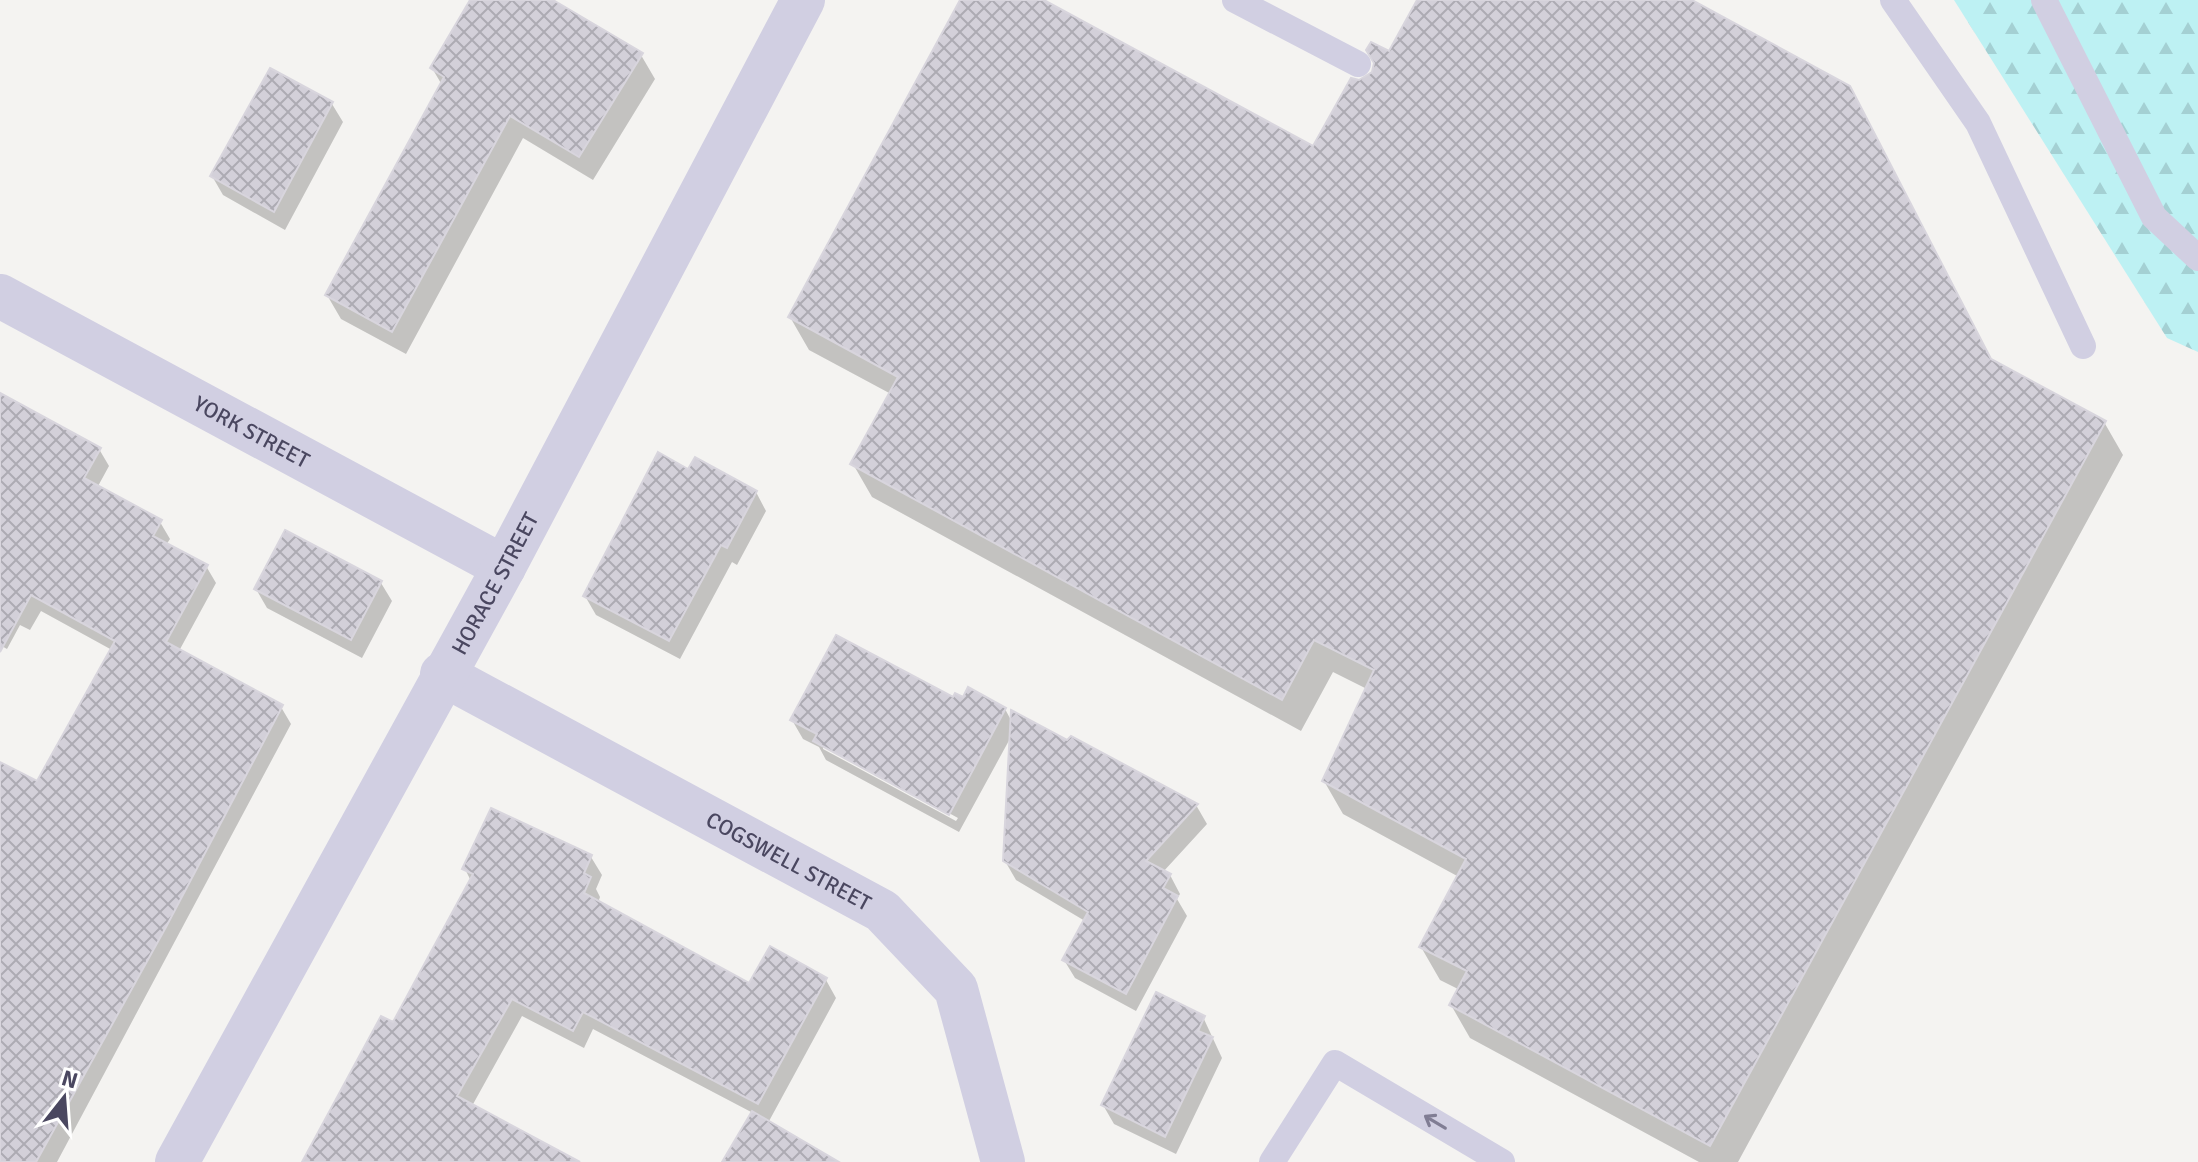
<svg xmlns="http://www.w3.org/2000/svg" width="2198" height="1162" font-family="Signika,sans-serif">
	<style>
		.forest { fill: url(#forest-firs) }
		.shadow { fill: #0003; fill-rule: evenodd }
		.building { fill: url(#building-cross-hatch); stroke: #d8d5dd; stroke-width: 2 }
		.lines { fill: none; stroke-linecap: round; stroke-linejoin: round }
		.service { stroke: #d1cfe2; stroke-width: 26 }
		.minor { stroke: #d1cfe2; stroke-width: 44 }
		.oneway { stroke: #807d94 }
		.labels { text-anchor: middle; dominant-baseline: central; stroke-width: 8; stroke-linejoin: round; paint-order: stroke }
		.street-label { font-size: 22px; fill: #4a4760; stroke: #fff }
	</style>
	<defs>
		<pattern id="forest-firs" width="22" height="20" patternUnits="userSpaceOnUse" patternTransform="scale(2)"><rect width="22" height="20" fill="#bdf1f3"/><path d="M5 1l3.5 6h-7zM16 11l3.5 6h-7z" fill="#a4d0d3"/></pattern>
		<pattern id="building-cross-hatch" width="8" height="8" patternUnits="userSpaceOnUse" patternTransform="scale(2)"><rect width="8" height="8" fill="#d3d0d9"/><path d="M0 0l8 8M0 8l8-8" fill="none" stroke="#adabb3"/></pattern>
	</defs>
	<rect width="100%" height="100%" fill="#f4f3f1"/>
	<path class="forest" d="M1954 0H2198V352L2167 338Z"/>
	<path class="shadow" d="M473 0H549L641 55 655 79 593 180 523 138 406 354 341 319 327 295 442 85 432 68Z
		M962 0H1040L1314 149 1360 82 1374 73 1390 54 1419 0H1688L1849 87 1993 362 2104 422 2123 455 1738 1162H1699L1470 1038 1451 1005 1460 990 1440 980 1421 947 1459 877 1343 814 1324 781 1367 689 1333 672 1301 731 872 497 853 464 891 394 809 350 790 317Z
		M332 104 343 122 285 230 223 195 212 176Z
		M0 411 99 449 109 466 97 488 160 522 170 539 166 545 206 566 216 583 179 651 281 707 291 724 57 1162H0V764L38 784 112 650 41 611 30 630 20 625 7 649 0 645Z
		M689 472 756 492 766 511 737 565 732 562 680 659 596 615 585 596Z
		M381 583 392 601 362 658 267 608 256 589Z
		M954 700 1005 709 1012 722 1196 805 1207 824 1163 872 1170 875 1180 894 1177 899 1187 916 1136 1011 1075 978 1064 960 1085 921 1016 880 1005 861 1012 735 959 832 826 760 819 747 803 739 792 720ZM823 744 958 818 956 821 823 749Z
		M591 857 602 875 596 889 600 897 598 903 750 986 826 980 836 998 768 1123 806 1162H725L753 1113 593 1029 584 1048 522 1016 472 1106 541 1162H304L394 1025 471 881 465 869Z
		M1203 1017 1222 1058 1176 1154 1114 1124 1103 1105Z"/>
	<path class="building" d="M470 0H553L643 53 579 157 510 116 392 332 325 295 444 77 430 68Z
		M960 0H1044L1313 146 1351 78 1359 80 1372 72 1374 63 1366 50 1371 42 1389 51 1417 0H1692L1850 86 1991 359 2106 421 1710 1146 1449 1005 1467 971 1419 947 1466 859 1322 781 1374 670 1314 640 1282 700 850 464 898 377 788 317Z
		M270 68 333 102 274 212 210 176Z
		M0 393 101 448 84 478 162 520 153 536 208 565 166 642 283 705 166 927 36 1162H0V762L37 781 115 641 31 595 0 652Z
		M658 452 688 469 695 457 757 491 727 548 721 545 669 641 583 596Z
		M285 530 382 581 351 640 254 589Z
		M836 635 953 697 955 693 963 697 968 687 1006 708 949 815 813 741 817 734 790 720Z
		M1011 710 1067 740 1071 736 1198 804 1146 861 1171 874 1163 888 1178 896 1126 994 1062 960 1088 912 1003 861Z
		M491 808 592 855 584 873 591 877 584 893 749 983 770 946 827 978 758 1104 583 1012 573 1031 512 999 457 1096 580 1162H302L381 1016 393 1022 473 874 462 869Z
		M1156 992 1205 1016 1198 1031 1213 1037 1165 1137 1101 1105Z
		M752 1111 839 1162H722Z"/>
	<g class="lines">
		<path class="service" d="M1235 0 1358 64
			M1893 0 1978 123 2083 346
			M2044 0 2154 217 2198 258
			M1272 1162 1335 1063 1502 1162"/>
		<g class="minor">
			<path id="s1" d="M0 296 504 567"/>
			<path id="s2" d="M442 674 882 911 956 989 1003 1162"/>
			<path id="s3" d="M177 1162 504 567 803 0"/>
		</g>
	</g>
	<defs><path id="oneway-shaft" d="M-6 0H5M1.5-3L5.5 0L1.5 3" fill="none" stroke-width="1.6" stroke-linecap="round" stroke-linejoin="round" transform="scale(2)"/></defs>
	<use class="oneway" href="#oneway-shaft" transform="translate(1435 1122) rotate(-149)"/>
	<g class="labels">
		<g class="street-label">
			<text stroke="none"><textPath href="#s1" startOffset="286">YORK STREET</textPath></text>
			<text stroke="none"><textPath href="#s3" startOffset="660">HORACE STREET</textPath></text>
			<text stroke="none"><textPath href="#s2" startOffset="394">COGSWELL STREET</textPath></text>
		</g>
	</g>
	<g transform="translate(64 1098) rotate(17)" stroke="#ffffff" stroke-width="6" paint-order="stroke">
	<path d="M0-6L14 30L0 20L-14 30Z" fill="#4a4760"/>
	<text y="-12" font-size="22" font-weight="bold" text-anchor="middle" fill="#4a4760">N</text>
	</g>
</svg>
